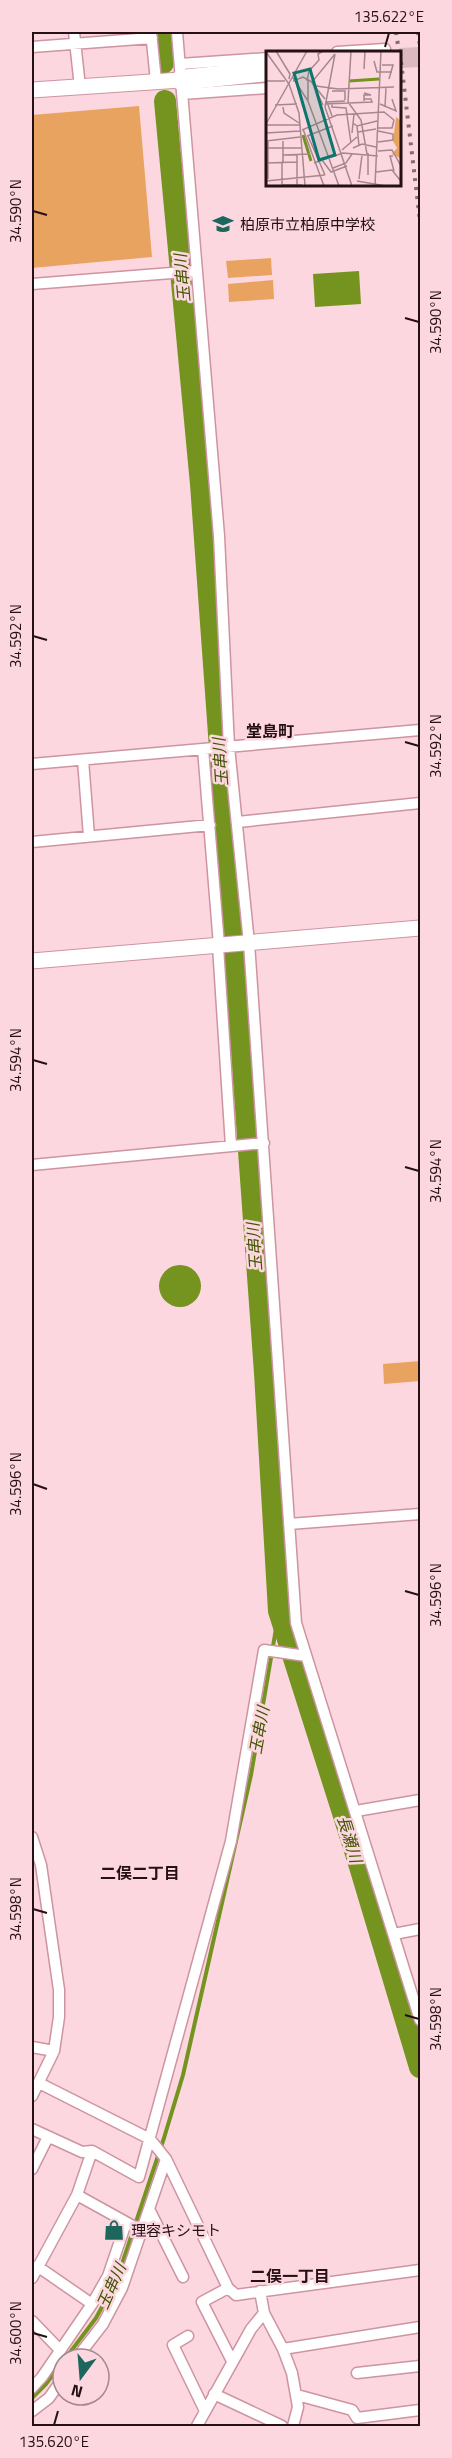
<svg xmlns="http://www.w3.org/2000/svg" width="452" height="2458" font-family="'Titillium Web','Noto Sans JP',sans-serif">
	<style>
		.green { fill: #e9a360 }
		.water { fill: #75931f }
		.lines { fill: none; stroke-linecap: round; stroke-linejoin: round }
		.stream { stroke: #75931f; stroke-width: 4 }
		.river { stroke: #75931f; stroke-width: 22 }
		.highway-tunnel { stroke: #dcb9c1; stroke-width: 20; stroke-dasharray: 20 10; stroke-linecap: butt }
		.street-casing { stroke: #cd94a1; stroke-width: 13 }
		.secondary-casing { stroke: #cd94a1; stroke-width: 17 }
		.highway-casing { stroke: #cd94a1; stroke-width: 22 }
		.street { stroke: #fff; stroke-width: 10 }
		.secondary { stroke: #fff; stroke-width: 15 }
		.highway { stroke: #fff; stroke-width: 20 }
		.rail { stroke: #876b71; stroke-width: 4; stroke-dasharray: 3 6; stroke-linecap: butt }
		.ticks { fill: none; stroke: #251015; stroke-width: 2 }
		.labels { text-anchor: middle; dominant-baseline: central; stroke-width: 5; stroke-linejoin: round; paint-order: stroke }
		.poi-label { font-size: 15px; fill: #251015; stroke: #fcd7df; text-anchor: start }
		.water-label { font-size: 16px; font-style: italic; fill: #405400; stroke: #fcd7df }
		.neighbourhood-label { font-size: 16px; font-weight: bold; fill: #251015; stroke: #fcd7df }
		.inset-river { fill: none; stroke: #75931f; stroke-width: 3 }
		.inset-road { fill: none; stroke: #a6878e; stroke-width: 1.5 }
		.view { fill: #0f766e; fill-opacity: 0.15; stroke: #0f766e; stroke-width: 3 }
		.inset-edge { fill: none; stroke: #251015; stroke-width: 3 }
		.neatline { fill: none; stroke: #251015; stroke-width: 2 }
		.ticks-label { font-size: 15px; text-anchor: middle; fill: #251015 }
	</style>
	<rect width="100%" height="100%" fill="#fcd7df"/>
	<path class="green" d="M139 106 152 257 32 268V115Z
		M271 258 272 275 228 278 226 261Z
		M273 280 274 299 229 302 228 284Z
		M420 1361V1381L384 1384 383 1364Z"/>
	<path class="water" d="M359 271 361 304 315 307 313 274Z
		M159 1286a21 21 0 1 1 42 0a21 21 0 1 1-42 0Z"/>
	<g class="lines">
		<path class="stream" d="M65 2359 96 2318 117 2279 164 2138 183 2075 251 1775 279 1611
			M32 2398 46 2384 63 2361"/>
		<path class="river" d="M160 32 163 63
			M165 101 201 484 265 1373 279 1611 358 1860 420 2067"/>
		<path class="highway-tunnel" d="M400 58 420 57"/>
		<g class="street-casing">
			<path id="street" d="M74 32 80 87
				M151 32 156 81
				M177 32 219 536 229 747 249 943 296 1623 420 2020
				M32 47 152 38
				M337 52 385 49V52
				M180 64 268 58
				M182 94 268 88
				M32 284 197 271
				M203 749 219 945
				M83 760 89 836
				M32 764 420 730
				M238 822 420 803
				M32 842 210 825
				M218 946 231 1146
				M32 1165 264 1143
				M289 1524 420 1514
				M356 1811 420 1800
				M32 1837 41 1865 59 1990V2017L54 2051 32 2096
				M394 1934 420 1929
				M32 2047 54 2051
				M39 2083 150 2139 166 2159 228 2288 236 2295 420 2270
				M32 2129 82 2152 92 2151 139 2177 231 1841 264 1650 306 1656
				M32 2169 48 2137
				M77 2195 142 2231
				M149 2209 183 2277
				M37 2266 92 2304
				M32 2278 77 2195 92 2151
				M228 2288 202 2302 232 2361
				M260 2291 264 2313 283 2349 292 2373 298 2407 293 2426
				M32 2321 60 2350
				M188 2336 173 2345 205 2411
				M283 2349 420 2327
				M76 2359 103 2324 122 2288 166 2159
				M357 2373 420 2366
				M32 2388 42 2377 92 2304 108 2276 126 2223
				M214 2394 282 2426
				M297 2395 352 2410 357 2418 420 2410
				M32 2411 49 2398 63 2378
				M197 2426 251 2329 264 2313"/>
		</g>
		<g class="secondary-casing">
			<path id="secondary" d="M32 90 181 80
				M32 961 420 928"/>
		</g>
		<g class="highway-casing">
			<path id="highway" d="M181 80 268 71"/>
		</g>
		<use href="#street" class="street"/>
		<use href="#secondary" class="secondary"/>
		<use href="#highway" class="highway"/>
		<path class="rail" d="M396 32 399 52
			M418 32 420 46
			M400 53 420 221"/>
	</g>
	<path class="ticks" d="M385 47 389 33M33 211 47 215M405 318 419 322M33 636 47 640M405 742 419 746M33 1060 47 1064M405 1167 419 1171M33 1484 47 1489M405 1591 419 1595M33 1909 47 1913M405 2015 419 2019M33 2333 47 2337M54 2425 58 2411"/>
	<defs>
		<g id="school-bare" transform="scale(1.62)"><path d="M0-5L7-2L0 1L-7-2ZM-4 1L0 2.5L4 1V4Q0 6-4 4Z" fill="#1c665d" stroke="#fcd7df" stroke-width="2.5" paint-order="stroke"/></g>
		<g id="shop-bare" transform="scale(1.62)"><path d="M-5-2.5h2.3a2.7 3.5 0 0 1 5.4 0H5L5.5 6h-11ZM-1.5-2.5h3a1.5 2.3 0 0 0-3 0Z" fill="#1c665d" stroke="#fcd7df" stroke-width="2.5" paint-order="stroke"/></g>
	</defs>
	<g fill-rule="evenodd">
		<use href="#school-bare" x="223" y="224"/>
		<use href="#shop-bare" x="114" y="2230"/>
	</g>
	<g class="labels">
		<g class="poi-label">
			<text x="240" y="224">柏原市立柏原中学校</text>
			<text x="131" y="2230">理容キシモト</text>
		</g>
		<g class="water-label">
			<text transform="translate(182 278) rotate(-95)">玉串川</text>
			<text transform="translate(220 762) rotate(-94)">玉串川</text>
			<text transform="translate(254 1247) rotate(-94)">玉串川</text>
			<text transform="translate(259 1730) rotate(-80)">玉串川</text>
			<text transform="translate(350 1839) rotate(73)">長瀬川</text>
			<text transform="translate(111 2286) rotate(-66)">玉串川</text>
		</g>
		<g class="neighbourhood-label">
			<text x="270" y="731">堂島町</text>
			<text x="140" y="1873">二俣二丁目</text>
			<text x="290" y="2276">二俣一丁目</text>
		</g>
	</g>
	<g transform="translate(266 51)">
		<rect width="135" height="135" fill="#fcd7df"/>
		<path d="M130 66 135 70 134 107 126 103 131 97 127 90Z" fill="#e9a360"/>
		<path class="inset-river" d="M83 30 113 28M37 84 45 110"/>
		<path class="inset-road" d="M10 0 24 23 23 28M66 0H97M85 0 82 51 95 69 101 103M0 1 23 33 33 62 39 135M69 3 59 56 86 135M108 10 111 21H126M116 14H127L123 28M98 18 99 0M27 27 42 50 73 135M0 30H19M27 30 37 26 46 31M41 30 43 20 53 9 52 3 57 0M42 30V49M46 32 59 48M50 35 72 38 128 36M66 40H79V49M98 50V44H105L98 42M59 53 106 51 105 48H98M66 53V56L80 57 85 92M114 53 130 60 126 48M9 54 31 53M57 54 46 31 69 3M17 56 18 62 33 72M119 56 120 36M66 65 61 51 79 50M87 72 91 75 111 70M0 73 41 0M0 74H34M91 75 93 95M112 77H126L128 69M37 78 58 135M36 79 71 64 118 61 128 69M112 80 127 83V89L112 91M92 81 110 78M0 82 34 80M86 82 88 63M41 85 67 75M42 85 59 124M0 90 34 86M0 97H35M87 97 96 93 110 96M76 99 91 86M112 100 126 99 135 115M77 102 112 105M102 102V124M17 104 44 103M31 104V135M127 105H124L128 120M56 109 65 121 81 115M0 112 31 111M17 112V90M48 112 77 102M67 117 80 112 86 103M110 121 126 119 134 129 135 125M2 128V90M93 128 96 104M0 130 59 124M91 130 120 135M17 134H36M16 135V112M109 135 115 0"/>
		<path class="view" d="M44 18 69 104 53 109 28 22Z"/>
		<rect width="135" height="135" class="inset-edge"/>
	</g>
	<rect width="452" height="2458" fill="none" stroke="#fcd7df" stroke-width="66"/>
	<g transform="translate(81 2377) rotate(196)"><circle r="28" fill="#fcd7df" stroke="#a6878e" stroke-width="1.5"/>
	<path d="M0-4.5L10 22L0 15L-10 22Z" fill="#1c665d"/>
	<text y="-9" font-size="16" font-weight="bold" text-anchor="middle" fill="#251015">N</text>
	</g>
	<rect x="33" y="33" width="386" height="2392" class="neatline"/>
	<g class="ticks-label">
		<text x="389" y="22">135.622°E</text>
		<text transform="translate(16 211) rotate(-90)" y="5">34.590°N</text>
		<text transform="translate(436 322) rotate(-90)" y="5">34.590°N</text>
		<text transform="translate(16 636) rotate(-90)" y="5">34.592°N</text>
		<text transform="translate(436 746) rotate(-90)" y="5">34.592°N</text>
		<text transform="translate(16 1060) rotate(-90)" y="5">34.594°N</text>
		<text transform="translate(436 1171) rotate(-90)" y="5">34.594°N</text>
		<text transform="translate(16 1484) rotate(-90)" y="5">34.596°N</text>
		<text transform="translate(436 1595) rotate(-90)" y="5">34.596°N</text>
		<text transform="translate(16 1909) rotate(-90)" y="5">34.598°N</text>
		<text transform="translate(436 2019) rotate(-90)" y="5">34.598°N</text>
		<text transform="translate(16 2333) rotate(-90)" y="5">34.600°N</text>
		<text x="54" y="2447">135.620°E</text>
	</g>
</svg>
